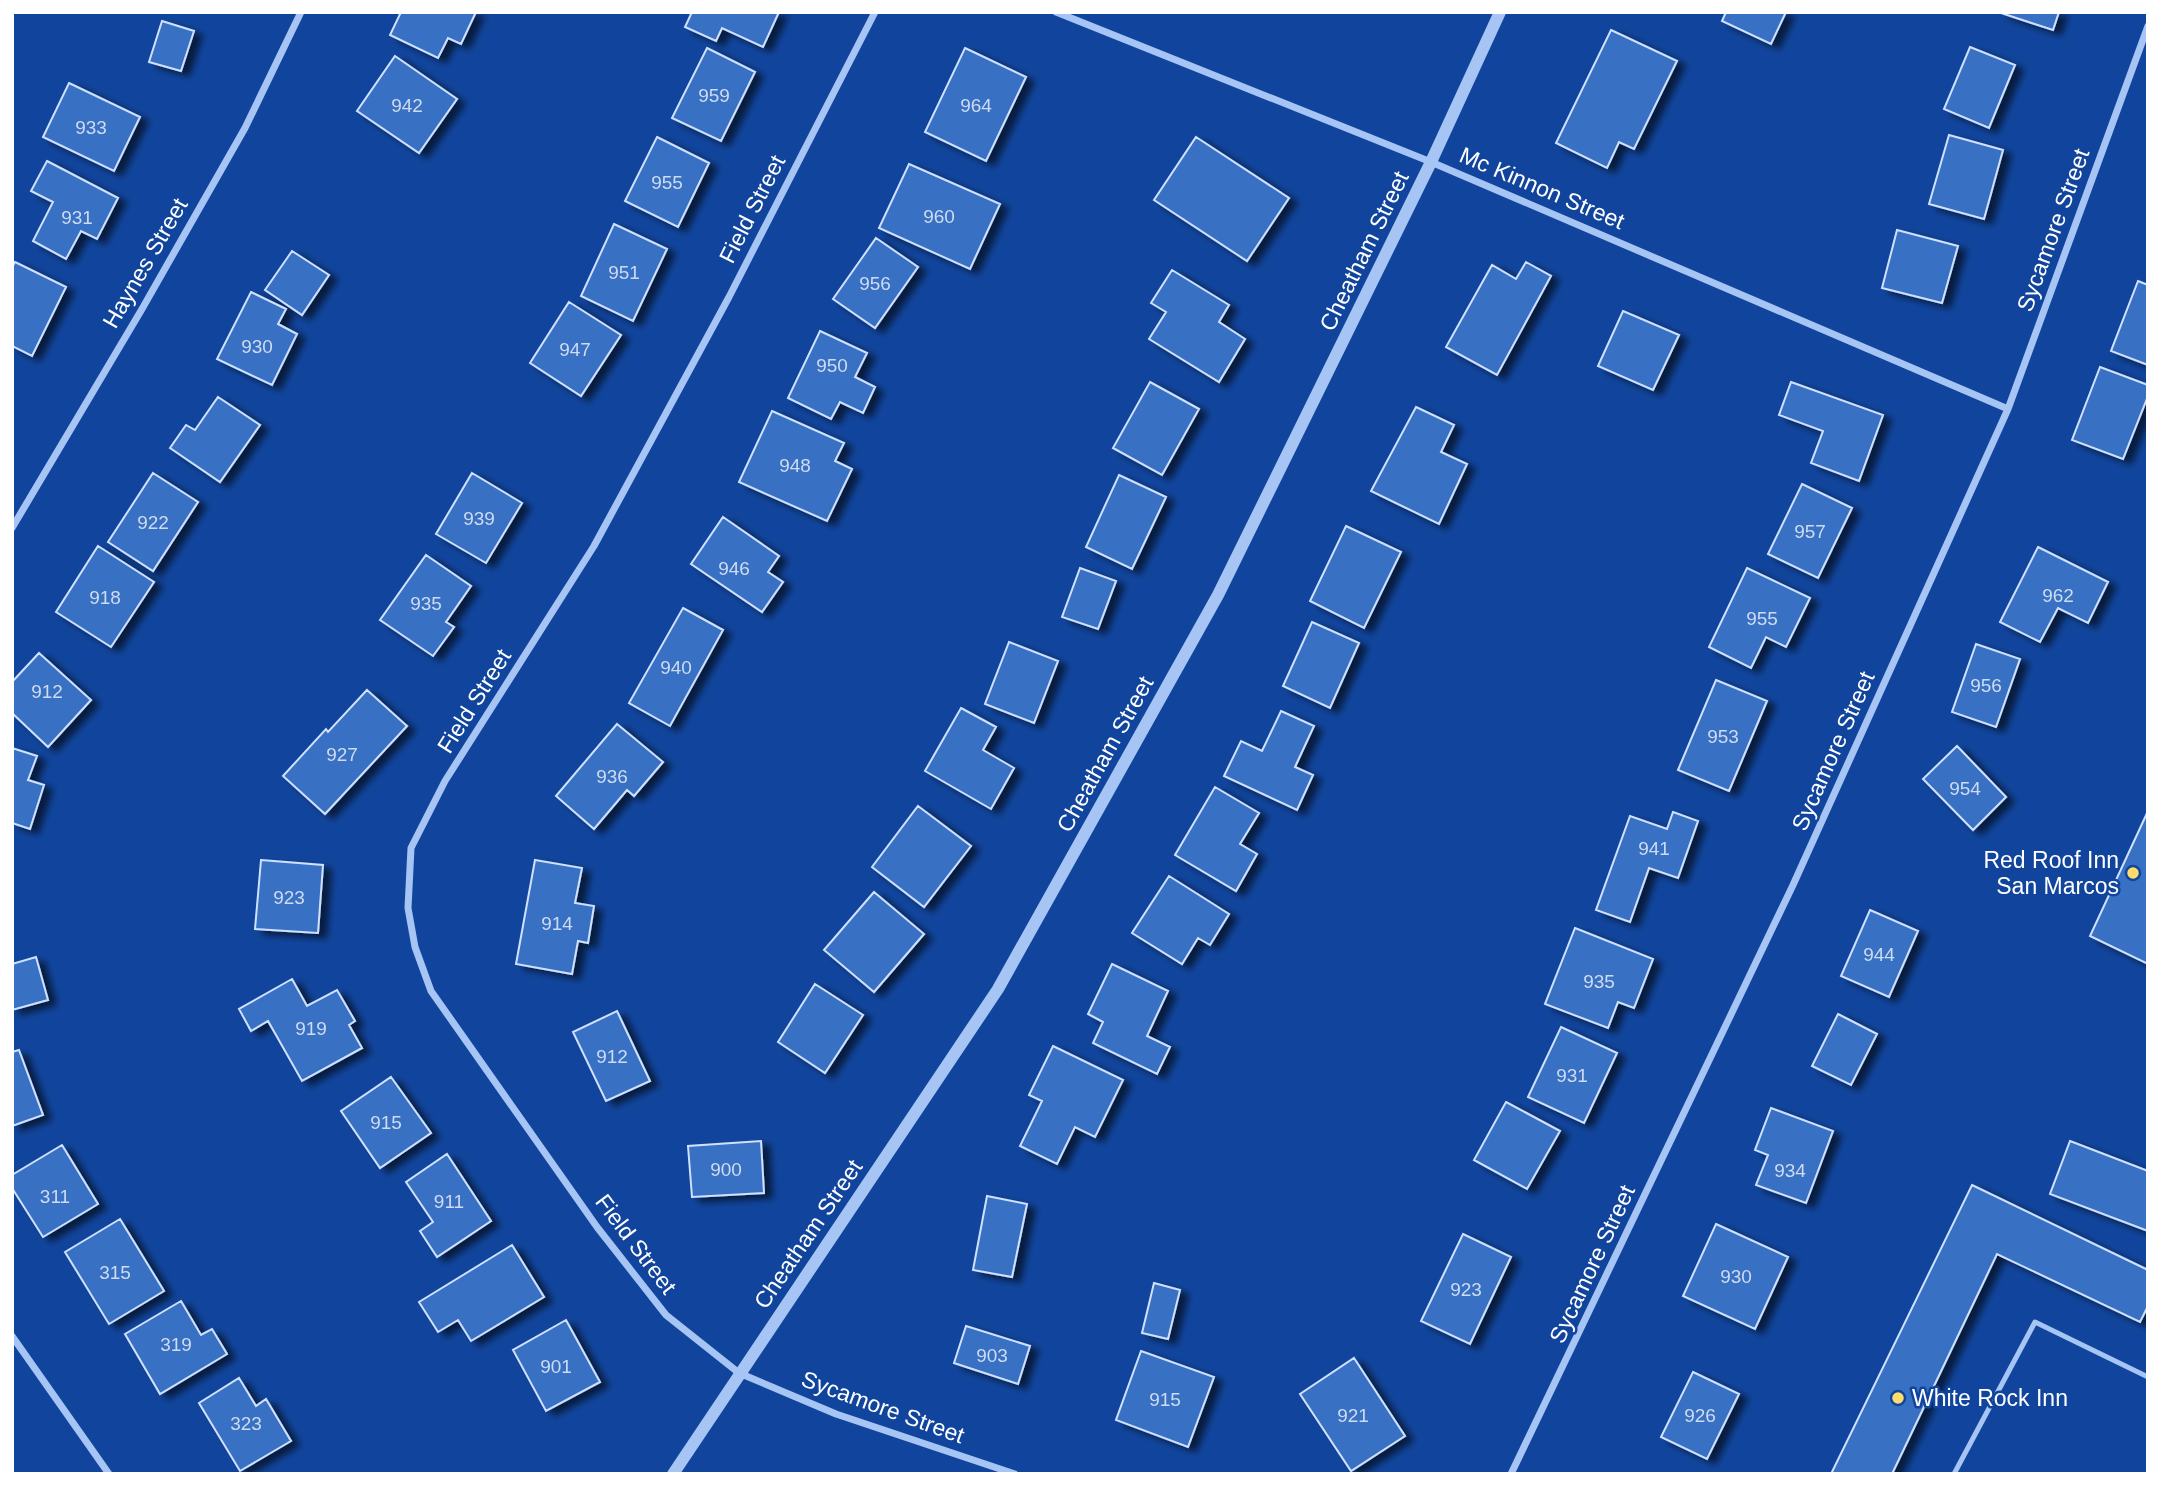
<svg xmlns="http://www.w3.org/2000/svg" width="2160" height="1486" font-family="Arial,sans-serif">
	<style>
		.building { fill: #396fc4; stroke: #cfe1fe; stroke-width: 2; filter: url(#shadow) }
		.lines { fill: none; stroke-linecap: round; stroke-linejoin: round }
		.service { stroke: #a6c5f5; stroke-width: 5 }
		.minor { stroke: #a6c5f5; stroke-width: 7 }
		.tertiary { stroke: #a6c5f5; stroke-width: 12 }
		.poi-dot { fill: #ffdd6a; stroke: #11459d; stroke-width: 2.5 }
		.labels { text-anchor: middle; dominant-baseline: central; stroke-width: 5; stroke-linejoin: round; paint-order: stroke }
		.number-label { font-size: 19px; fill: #cedbf0 }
		.street-label { font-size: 23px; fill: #fff; stroke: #11459d }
		.poi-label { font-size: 23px; fill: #fff; stroke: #11459d; text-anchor: end }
	</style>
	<defs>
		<filter id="shadow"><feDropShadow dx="8" dy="4.5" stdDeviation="3.5" flood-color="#0009"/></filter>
	</defs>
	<rect width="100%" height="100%" fill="#11459d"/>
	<path class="building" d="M401 12H476L461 44 448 38 438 58 390 35Z
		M692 12H779L763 47 722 28 716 41 685 27Z
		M1726 12H1786L1771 44 1722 21Z
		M1998 12H2059L2053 30Z
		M162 21 194 31 181 71 149 62Z
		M1611 30 1677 61 1634 149 1619 142 1607 168 1556 143Z
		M1970 47 2015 65 1989 128 1944 109Z
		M707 48 755 72 721 141 672 118Z
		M965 48 1026 77 986 161 925 132Z
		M395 56 457 99 419 153 357 111Z
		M69 83 140 117 114 171 43 137Z
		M1949 135 2003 150 1984 219 1929 204Z
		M657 137 709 163 678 227 625 201Z
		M1196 137 1289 198 1247 261 1154 200Z
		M47 161 118 198 97 239 81 231 66 259 33 241 53 202 31 191Z
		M909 164 1000 204 970 269 879 228Z
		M614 224 667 249 633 321 581 296Z
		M1897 230 1958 246 1942 303 1882 288Z
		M876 238 918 267 875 328 833 299Z
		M292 251 329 275 302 315 265 290Z
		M15 262 66 287 32 356 12 346V267Z
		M1526 262 1551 276 1497 375 1446 347 1492 265 1516 279Z
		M1172 270 1229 305 1219 322 1245 339 1219 382 1149 339 1166 312 1151 303Z
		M2138 281 2148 285V365L2111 351Z
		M251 292 286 309 278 324 297 334 272 385 217 359Z
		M569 302 621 335 581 396 530 363Z
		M1623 311 1679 335 1653 390 1598 366Z
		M820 331 867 353 855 377 875 387 863 413 840 402 831 419 788 398Z
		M2100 367 2148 385V396L2123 459 2072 440Z
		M1150 382 1199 409 1162 475 1113 448Z
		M1791 382 1883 415 1859 481 1811 463 1823 431 1779 415Z
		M218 397 260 425 220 482 170 448 186 425 195 430Z
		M1416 407 1454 425 1441 452 1467 464 1439 524 1371 491Z
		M772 411 844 443 835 461 852 469 827 521 739 482Z
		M153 473 198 502 153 571 108 542Z
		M472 473 522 503 486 563 436 534Z
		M1119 475 1166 497 1132 569 1086 547Z
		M1802 484 1852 508 1818 578 1768 554Z
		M723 517 779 556 768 572 783 582 762 612 691 564Z
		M1346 526 1401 552 1364 628 1310 601Z
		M98 546 154 582 111 647 56 612Z
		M2038 547 2108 582 2088 623 2058 608 2040 642 2000 622Z
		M426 555 471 586 446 622 454 627 433 656 380 620Z
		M1080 568 1116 581 1098 629 1062 617Z
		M1747 568 1810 598 1786 647 1766 637 1751 668 1709 647Z
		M683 608 723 630 670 726 629 703Z
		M1312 622 1359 643 1330 708 1283 686Z
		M1009 642 1058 661 1034 723 985 704Z
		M1976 644 2020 659 1996 727 1952 712Z
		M39 653 91 700 48 747 12 713V682Z
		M1716 680 1767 701 1729 791 1678 770Z
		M367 690 407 726 325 814 283 776 326 729 328 732Z
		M961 708 996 727 983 750 1014 768 991 809 925 771Z
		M1281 711 1314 726 1295 767 1313 775 1297 810 1224 776 1241 741 1262 751Z
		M617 724 663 762 634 796 627 790 594 829 556 796Z
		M1957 746 2006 797 1973 830 1923 779Z
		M12 748 37 756 28 780 44 785 30 829 12 823Z
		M1215 787 1259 813 1240 844 1257 854 1236 891 1175 855Z
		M918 806 971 846 924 907 872 867Z
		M2148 811V964L2090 936Z
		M1673 812 1698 821 1678 878 1649 868 1630 922 1596 910 1630 816 1667 829Z
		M261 860 323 865 318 933 255 929Z
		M535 860 582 868 575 903 594 906 588 943 578 941 572 974 516 964Z
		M1169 876 1229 914 1210 945 1198 938 1182 964 1132 933Z
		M874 892 924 934 874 992 824 950Z
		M1870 910 1918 931 1889 997 1841 976Z
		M1575 928 1653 959 1634 1008 1618 1002 1608 1028 1545 1004Z
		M36 957 48 1000 12 1010V964Z
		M1112 964 1168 991 1147 1036 1170 1047 1157 1074 1093 1043 1103 1022 1088 1014Z
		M292 979 307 1006 337 990 355 1021 349 1025 362 1048 302 1081 268 1021 251 1031 239 1009Z
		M815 984 863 1015 825 1073 778 1042Z
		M617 1011 650 1081 606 1101 573 1032Z
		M1838 1014 1877 1034 1851 1085 1812 1066Z
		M1561 1027 1617 1053 1584 1123 1528 1097Z
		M1053 1046 1123 1080 1095 1137 1075 1127 1057 1164 1020 1146 1042 1101 1029 1095Z
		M19 1050 43 1115 12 1126V1052Z
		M391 1077 431 1133 380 1168 341 1111Z
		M1506 1102 1560 1131 1527 1189 1474 1160Z
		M1771 1108 1833 1131 1806 1203 1756 1185 1768 1155 1755 1150Z
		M761 1141 764 1193 692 1197 688 1146Z
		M2070 1141 2148 1171V1231L2050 1194Z
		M62 1145 98 1204 43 1237 12 1188V1175Z
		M447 1154 491 1221 437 1257 420 1231 433 1222 406 1182Z
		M1972 1185 2148 1270V1306L2140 1322 1997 1254 1892 1474H1831Z
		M987 1196 1027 1204 1012 1277 973 1270Z
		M120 1219 164 1291 109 1324 65 1252Z
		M1716 1224 1788 1257 1755 1329 1683 1296Z
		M1463 1234 1511 1257 1470 1344 1421 1321Z
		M512 1245 544 1297 471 1341 458 1320 438 1332 419 1302Z
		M1154 1283 1180 1290 1168 1339 1142 1333Z
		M181 1301 201 1335 212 1329 227 1354 160 1394 125 1334Z
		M566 1320 600 1382 546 1411 513 1350Z
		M966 1326 1030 1346 1018 1384 954 1363Z
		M1141 1351 1214 1377 1188 1447 1116 1420Z
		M1354 1358 1405 1436 1351 1471 1300 1394Z
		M1693 1372 1739 1394 1707 1459 1661 1437Z
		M239 1378 256 1406 266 1399 291 1441 240 1471 199 1403Z"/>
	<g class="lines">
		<path class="service" d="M1954 1474 2035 1322 2148 1377"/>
		<path class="minor" d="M875 12 729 297 594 546 445 781 411 848 408 908 415 947 431 991 597 1227 666 1315 739 1373 836 1414 1015 1474
			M1056 12 1431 162 2008 409
			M12 528 142 309 245 128 301 12
			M12 1336 109 1474
			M1511 1474 1793 885 2008 409 2148 26"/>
		<path class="tertiary" d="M673 1474 998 989 1218 595 1431 162 1500 12"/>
	</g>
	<g class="poi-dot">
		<circle cx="2133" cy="873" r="7"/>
		<circle cx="1898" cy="1398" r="7"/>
	</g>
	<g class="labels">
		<g class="number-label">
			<text x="714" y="95">959</text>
			<text x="407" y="105">942</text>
			<text x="976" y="105">964</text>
			<text x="91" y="127">933</text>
			<text x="667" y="182">955</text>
			<text x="939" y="216">960</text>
			<text x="77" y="217">931</text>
			<text x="624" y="272">951</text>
			<text x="875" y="283">956</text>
			<text x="257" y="346">930</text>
			<text x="575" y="349">947</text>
			<text x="832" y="365">950</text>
			<text x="795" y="465">948</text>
			<text x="479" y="518">939</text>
			<text x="153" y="522">922</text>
			<text x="1810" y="531">957</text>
			<text x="734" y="568">946</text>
			<text x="2058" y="595">962</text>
			<text x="105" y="597">918</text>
			<text x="426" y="603">935</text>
			<text x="1762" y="618">955</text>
			<text x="676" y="667">940</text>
			<text x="1986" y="685">956</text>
			<text x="47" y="691">912</text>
			<text x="1723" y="736">953</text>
			<text x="342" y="754">927</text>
			<text x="612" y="776">936</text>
			<text x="1965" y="788">954</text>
			<text x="1654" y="848">941</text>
			<text x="289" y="897">923</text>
			<text x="557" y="923">914</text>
			<text x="1879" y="954">944</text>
			<text x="1599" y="981">935</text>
			<text x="311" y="1028">919</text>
			<text x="612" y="1056">912</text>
			<text x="1572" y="1075">931</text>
			<text x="386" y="1122">915</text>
			<text x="726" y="1169">900</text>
			<text x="1790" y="1170">934</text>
			<text x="55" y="1196">311</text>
			<text x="449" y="1201">911</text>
			<text x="115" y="1272">315</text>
			<text x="1736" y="1276">930</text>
			<text x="1466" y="1289">923</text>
			<text x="176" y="1344">319</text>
			<text x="992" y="1355">903</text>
			<text x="556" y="1366">901</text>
			<text x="1165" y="1399">915</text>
			<text x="1353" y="1415">921</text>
			<text x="1700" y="1415">926</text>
			<text x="246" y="1423">323</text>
		</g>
		<g class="street-label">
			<text transform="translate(1542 188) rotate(23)">Mc Kinnon Street</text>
			<text transform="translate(752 209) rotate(-63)">Field Street</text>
			<text transform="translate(2053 230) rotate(-70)">Sycamore Street</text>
			<text transform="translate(1364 251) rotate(-64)">Cheatham Street</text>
			<text transform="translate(145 263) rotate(-60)">Haynes Street</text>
			<text transform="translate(474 701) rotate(-58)">Field Street</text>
			<text transform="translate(1833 751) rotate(-66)">Sycamore Street</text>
			<text transform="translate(1105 754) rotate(-61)">Cheatham Street</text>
			<text transform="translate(808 1234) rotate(-56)">Cheatham Street</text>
			<text transform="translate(636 1244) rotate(53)">Field Street</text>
			<text transform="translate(1592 1264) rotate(-65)">Sycamore Street</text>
			<text transform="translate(883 1407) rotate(20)">Sycamore Street</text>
		</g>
		<g class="poi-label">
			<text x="2119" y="860">Red Roof Inn<tspan x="2119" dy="26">San Marcos</tspan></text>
			<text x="1912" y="1398" text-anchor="start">White Rock Inn</text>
		</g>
	</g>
	<rect width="2160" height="1486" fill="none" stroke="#ffffff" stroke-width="28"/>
</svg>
